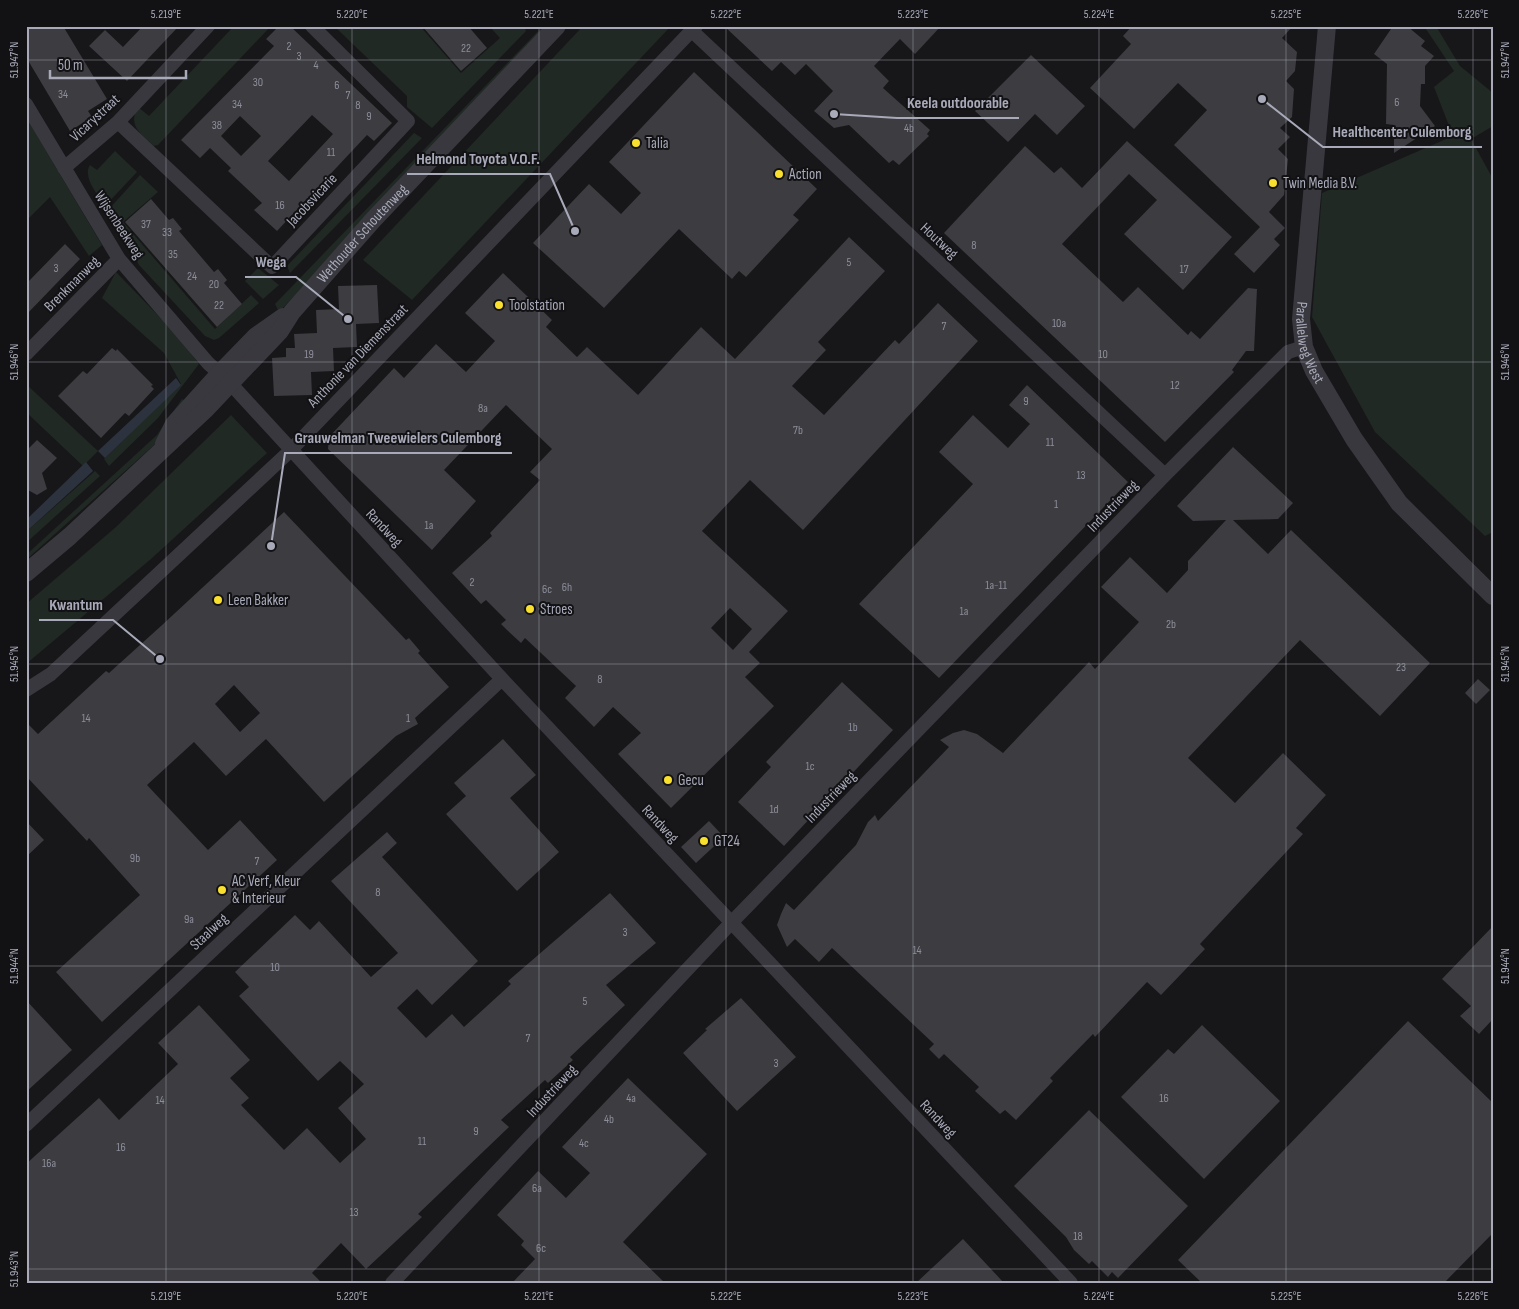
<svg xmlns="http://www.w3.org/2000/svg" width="1519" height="1309" font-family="'Sofia Sans Condensed',sans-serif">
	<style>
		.green { fill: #202923 }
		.water { fill: #2c323e }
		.building { fill: #3c3c41; fill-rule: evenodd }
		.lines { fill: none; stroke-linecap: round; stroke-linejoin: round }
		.minor { stroke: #38383e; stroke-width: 14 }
		.tertiary { stroke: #38383e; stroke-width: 18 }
		.ticks { fill: none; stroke: #a8aab9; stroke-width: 1; stroke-opacity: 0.45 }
		.poi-dot { fill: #fae02e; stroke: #121214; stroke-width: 2 }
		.labels { text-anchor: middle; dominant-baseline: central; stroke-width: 4; stroke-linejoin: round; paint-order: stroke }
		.number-label { font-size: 12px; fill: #8d8e9b }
		.street-label { font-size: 15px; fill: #a8aab9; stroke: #121214 }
		.poi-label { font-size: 15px; fill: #a8aab9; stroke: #121214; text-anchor: start }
		.leader { fill: none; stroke: #a8aab9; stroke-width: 2 }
		.callout-dot { fill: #a8aab9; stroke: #121214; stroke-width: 2 }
		.callout-label { font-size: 16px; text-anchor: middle; font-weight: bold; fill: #a8aab9; stroke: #121214; stroke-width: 4; stroke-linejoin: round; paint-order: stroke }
		.neatline { fill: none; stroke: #a8aab9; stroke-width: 2 }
		.ticks-label { font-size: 12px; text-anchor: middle; fill: #a8aab9 }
	</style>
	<rect width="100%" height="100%" fill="#171719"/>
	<path class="green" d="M234 26H271L158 145 154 146C141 134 127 125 138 107L149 116Z
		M334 26H420L461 73 500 38 489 26H524L526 31 432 128 407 107V96Z
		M543 26H552L279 312 275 304Z
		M583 26H671L412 300 363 260Z
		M1424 26H1436L1460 66 1493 93V126L1471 139 1493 179V532L1485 536 1375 432 1312 317 1322 193 1453 136 1434 87 1454 71Z
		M26 117 102 245 89 256 50 197 26 221Z
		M414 133 422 138 290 273 287 266Z
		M115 151 137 172 105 206C98 195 82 177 90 165L97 170Z
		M140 175 158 192 123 222 215 329 251 295 259 303 219 338 214 340 205 336 139 265 108 210Z
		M258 268 279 285 263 299 245 281Z
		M116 272 178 336 199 364 158 418 109 466 104 459 181 384 164 353 102 298Z
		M26 384 98 451 83 466 26 412Z
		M182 399 186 401 162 438 26 560V555L157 435Z
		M231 415 267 453 151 559 26 664V604L116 527Z
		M95 471 100 476 26 543V532Z"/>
	<path class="water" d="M176 378 181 385 105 458 98 451Z
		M86 462 93 471 26 532V520Z"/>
	<path class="building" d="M26 26H63L107 99 88 111 92 117 70 131 26 57Z
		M143 26H179L127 81 89 46 105 30 123 47Z
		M279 26H290L392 123 374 141 367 135 277 231 254 210 262 203 228 171 231 168 210 148 200 158 181 140 274 46 266 39ZM312 115 333 134 289 181 268 161ZM240 116 261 136 241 156 221 136Z
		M422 26H468L487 48 461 71Z
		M724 26H941L915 54 900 39 874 66 889 81 883 88 930 130 927 134 929 136 899 165 893 160 889 163 849 125 834 128 814 111 833 91 806 64 795 75 781 62 772 71Z
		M1132 26H1293L1282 38 1297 52 1295 71 1286 81 1294 89 1292 117 1280 128 1290 137 1278 149 1288 159 1284 195 1269 212 1285 228 1274 239 1280 245 1254 273 1234 254 1260 227 1174 145 1207 110 1178 83 1134 129 1090 88 1131 44 1123 36Z
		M1393 26H1407L1425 41 1421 46 1434 56 1425 66V84H1421L1420 106 1435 126 1394 153V125L1386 124 1387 64 1374 54Z
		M1031 55 1085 106 1057 135 1035 114 1008 142 975 111Z
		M694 72 817 189 793 215 799 220 746 277 739 271 732 279 679 229 604 308 533 243 589 184 621 214 641 193 609 162Z
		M1127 141 1232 237 1183 290 1124 234 1157 200 1129 174 1062 244 1123 302 1138 287 1188 335 1191 331 1200 339 1248 288 1257 289 1254 351H1246L1232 370 1234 372 1165 442 944 233 1025 146 1054 173 1061 167 1082 188Z
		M151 199 169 220 173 218 182 229 179 231 214 272 218 269 227 280 224 283 242 304 217 327 125 222Z
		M849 237 885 271 818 342 826 350 792 386 824 415 895 340 899 344 938 303 978 341 803 530 750 480 702 531 788 611 749 652 760 663 745 677 774 706 671 808 618 754 641 733 613 707 594 727 565 698 576 686 525 638 521 643 507 630 501 624 506 620 486 600 481 604 452 573 492 536 490 533 540 480 530 472 552 449 506 405 444 470 476 501 432 550 328 449 329 437 394 368 404 378 436 344 466 372 495 341 465 313 503 273 552 320 546 327 577 357 587 347 638 395 701 327 735 359ZM730 608 752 629 733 650 711 628Z
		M65 244 80 259 26 315V284Z
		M377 285 379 323 356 324 357 347 333 348 334 371 311 372 312 395 274 396 272 358 286 357V348H295L294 334 317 333 316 310 339 309 338 286Z
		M112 348 116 351 117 349 153 385 151 386 154 389 129 416 125 413 101 438 58 396 83 371 87 374Z
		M1027 385 1128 482 939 678 859 604 973 484 939 452 973 415 1008 448 1030 424 1009 405Z
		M37 440 57 458 42 473 47 489 37 495 26 489V451Z
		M1233 447 1293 503 1278 519 1233 520 1268 554 1291 530 1430 663 1380 716 1300 640 1188 758 1235 803 1283 753 1326 795 1296 828 1303 834 1200 944 1205 949 1161 995 1147 982 1095 1037 1093 1034 1050 1078 1053 1081 1016 1120 1005 1110 1000 1114 975 1091 979 1087 944 1054 939 1059 929 1049 934 1044 832 948 819 962 795 939 787 947 777 925 781 914 786 903 794 910 856 845 868 822 875 815 878 821 949 747 940 740 953 733 964 730 977 734 1003 753 1089 662 1095 669 1139 622 1101 587 1130 557 1167 593 1188 570V561L1226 520 1193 521 1177 506Z
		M284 512 406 640 409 638 420 651 418 653 449 687 415 718 418 724 396 736 324 802 266 739 226 776 194 742 147 785 208 850 240 820 277 860 102 1022 56 972 140 895 89 838 87 841 26 776V722L38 734 106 671 109 673 161 626ZM234 685 260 713 240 732 215 704Z
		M1478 679 1490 690 1476 704 1465 693Z
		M842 682 893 730 784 846 738 802 771 767 766 762Z
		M503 739 536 775 510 798 559 852 517 891 446 814 466 796 454 783Z
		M26 821 44 840 26 857Z
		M709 821 724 837 696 863 681 847Z
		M387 832 397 843 382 857 478 961 432 1005 417 989 397 1008 426 1038 452 1014 464 1027 511 984 508 981 610 893 656 943 606 985 625 1005 570 1057 573 1060 548 1083 545 1080 501 1120 509 1127 418 1214 422 1217 366 1269 341 1243 312 1273 322 1283H26V1164L99 1098 119 1120 178 1064 158 1043 199 1005 250 1060 230 1078 249 1098 241 1105 284 1150 307 1128 340 1163 366 1139 338 1108 364 1084 340 1061 318 1081 239 996 249 987 235 972 295 915 310 930 319 921 371 977 398 953 331 881Z
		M1493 926V1019L1479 1034 1460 1016 1471 1006 1442 979Z
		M741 998 796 1057 737 1111 683 1053 707 1030 705 1029Z
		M26 1000 72 1050 26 1092Z
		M1408 1021 1493 1103V1233L1444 1283H1202L1178 1260Z
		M1202 1025 1280 1101 1204 1179 1121 1097 1168 1049 1174 1054Z
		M628 1078 707 1154 623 1242 665 1283H512L535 1259 521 1245 524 1241 497 1215 538 1171 566 1198 590 1173 562 1147Z
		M1089 1110 1188 1206 1118 1278 1112 1272 1108 1277 1092 1261 1089 1264 1074 1250 1066 1237 1014 1186Z
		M963 1239 1004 1283H916Z"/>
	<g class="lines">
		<path class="minor" d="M692 31 1165 475
			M26 104 119 259 208 363 230 383 502 679 1071 1283
			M118 122 272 267 408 121 312 26
			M64 168 118 122 208 26
			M26 354 119 259
			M26 690 51 674 290 451 696 26
			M26 1125 502 679
			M392 1283 731 923 1165 475 1288 352 1304 347"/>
		<g class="tertiary">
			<path id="s1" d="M1327 26 1301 319 1304 347 1314 371 1354 439 1399 503 1493 596"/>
			<path d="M164 444 174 424 220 373 256 336 283 317"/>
			<path id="s2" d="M26 573 70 536 205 410 280 331 292 312 373 220 557 26"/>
		</g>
	</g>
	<path class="ticks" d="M166 26V1283M352 26V1283M539 26V1283M726 26V1283M913 26V1283M1099 26V1283M1286 26V1283M1473 26V1283M26 60H1493M26 362H1493M26 664H1493M26 966H1493M26 1269H1493"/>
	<g class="poi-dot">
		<circle cx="636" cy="143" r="5"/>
		<circle cx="779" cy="174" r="5"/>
		<circle cx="1273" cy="183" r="5"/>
		<circle cx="499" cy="305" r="5"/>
		<circle cx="218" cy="600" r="5"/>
		<circle cx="530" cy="609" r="5"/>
		<circle cx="668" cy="780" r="5"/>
		<circle cx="704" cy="841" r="5"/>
		<circle cx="222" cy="890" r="5"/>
	</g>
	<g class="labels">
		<g class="number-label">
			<text x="289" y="46">2</text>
			<text x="466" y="48">22</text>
			<text x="299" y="56">3</text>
			<text x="316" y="65">4</text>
			<text x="258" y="82">30</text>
			<text x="337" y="85">6</text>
			<text x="63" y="94">34</text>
			<text x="348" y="95">7</text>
			<text x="1397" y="102">6</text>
			<text x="237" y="104">34</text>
			<text x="358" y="105">8</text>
			<text x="369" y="116">9</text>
			<text x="217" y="125">38</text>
			<text x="909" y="128">4b</text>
			<text x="331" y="152">11</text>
			<text x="280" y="205">16</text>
			<text x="146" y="224">37</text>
			<text x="167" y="232">33</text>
			<text x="974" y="245">8</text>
			<text x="173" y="254">35</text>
			<text x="849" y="262">5</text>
			<text x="56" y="268">3</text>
			<text x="1184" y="269">17</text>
			<text x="192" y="276">24</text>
			<text x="214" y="284">20</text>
			<text x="219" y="305">22</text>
			<text x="1059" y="323">10a</text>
			<text x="944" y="326">7</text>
			<text x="309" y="354">19</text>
			<text x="1103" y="354">10</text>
			<text x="1175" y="385">12</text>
			<text x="1026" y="401">9</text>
			<text x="483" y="408">8a</text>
			<text x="798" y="430">7b</text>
			<text x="1050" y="442">11</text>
			<text x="1081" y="475">13</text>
			<text x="1056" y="504">1</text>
			<text x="429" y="525">1a</text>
			<text x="472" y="582">2</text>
			<text x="996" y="585">1a-11</text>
			<text x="567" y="587">6h</text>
			<text x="547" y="589">6c</text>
			<text x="964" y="611">1a</text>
			<text x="1171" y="624">2b</text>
			<text x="1401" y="667">23</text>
			<text x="600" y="679">8</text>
			<text x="86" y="718">14</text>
			<text x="408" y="718">1</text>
			<text x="853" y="727">1b</text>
			<text x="810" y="766">1c</text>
			<text x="774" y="809">1d</text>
			<text x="135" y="858">9b</text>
			<text x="257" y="861">7</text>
			<text x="378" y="892">8</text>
			<text x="189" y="919">9a</text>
			<text x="625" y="932">3</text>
			<text x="917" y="950">14</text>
			<text x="275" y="967">10</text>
			<text x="585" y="1001">5</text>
			<text x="528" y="1038">7</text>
			<text x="776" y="1063">3</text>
			<text x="631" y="1098">4a</text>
			<text x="1164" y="1098">16</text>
			<text x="160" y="1100">14</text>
			<text x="609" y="1119">4b</text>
			<text x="476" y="1131">9</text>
			<text x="422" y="1141">11</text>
			<text x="584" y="1143">4c</text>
			<text x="121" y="1147">16</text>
			<text x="49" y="1163">16a</text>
			<text x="537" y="1188">6a</text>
			<text x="354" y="1212">13</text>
			<text x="1078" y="1236">18</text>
			<text x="541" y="1248">6c</text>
		</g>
		<g class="street-label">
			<text transform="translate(95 118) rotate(-43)">Vicarystraat</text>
			<text transform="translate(312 200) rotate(-47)">Jacobsvicarie</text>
			<text transform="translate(119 225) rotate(57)">Wijsenbeekweg</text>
			<text stroke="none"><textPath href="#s2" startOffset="479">Wethouder Schoutenweg</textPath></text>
			<text transform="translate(939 241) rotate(43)">Houtweg</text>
			<text transform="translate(72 284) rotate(-45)">Brenkmanweg</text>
			<text stroke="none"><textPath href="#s1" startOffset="319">Parallelweg West</textPath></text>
			<text transform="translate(358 356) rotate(-46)">Anthonie van Diemenstraat</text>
			<text transform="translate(1113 506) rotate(-46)">Industrieweg</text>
			<text transform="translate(384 528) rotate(47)">Randweg</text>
			<text transform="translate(831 797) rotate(-46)">Industrieweg</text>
			<text transform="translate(660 824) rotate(47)">Randweg</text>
			<text transform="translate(209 932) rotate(-43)">Staalweg</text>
			<text transform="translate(552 1091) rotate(-47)">Industrieweg</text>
			<text transform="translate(938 1119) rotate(47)">Randweg</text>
		</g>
		<g class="poi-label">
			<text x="646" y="143">Talia</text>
			<text x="789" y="174">Action</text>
			<text x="1283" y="183">Twin Media B.V.</text>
			<text x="509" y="305">Toolstation</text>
			<text x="228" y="600">Leen Bakker</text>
			<text x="540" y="609">Stroes</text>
			<text x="678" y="780">Gecu</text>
			<text x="714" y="841">GT24</text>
			<text x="232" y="881">AC Verf, Kleur<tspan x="232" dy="17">&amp; Interieur</tspan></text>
		</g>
	</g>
	<path class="leader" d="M834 114L897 118H1019M1262 99L1323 147H1482M575 231L550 174H407M348 319L296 277H245M271 546L285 453H512M160 659L113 620H39"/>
	<g class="callout-dot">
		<circle cx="834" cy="114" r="5"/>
		<circle cx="1262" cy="99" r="5"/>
		<circle cx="575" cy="231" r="5"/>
		<circle cx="348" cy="319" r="5"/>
		<circle cx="271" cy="546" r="5"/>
		<circle cx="160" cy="659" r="5"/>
	</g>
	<g class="callout-label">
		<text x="958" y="108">Keela outdoorable</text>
		<text x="1402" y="137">Healthcenter Culemborg</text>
		<text x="478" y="164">Helmond Toyota V.O.F.</text>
		<text x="271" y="267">Wega</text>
		<text x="398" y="443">Grauwelman Tweewielers Culemborg</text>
		<text x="76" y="610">Kwantum</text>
	</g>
	<rect width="1519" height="1309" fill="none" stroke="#121214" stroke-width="55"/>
	<path d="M50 70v8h136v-8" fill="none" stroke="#a8aab9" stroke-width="2.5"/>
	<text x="58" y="70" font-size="15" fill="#a8aab9" stroke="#121214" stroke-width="4" paint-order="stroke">50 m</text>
	<rect x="28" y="28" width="1464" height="1254" class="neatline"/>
	<g class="ticks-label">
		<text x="166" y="18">5.219°E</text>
		<text x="352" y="18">5.220°E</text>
		<text x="539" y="18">5.221°E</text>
		<text x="726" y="18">5.222°E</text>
		<text x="913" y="18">5.223°E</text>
		<text x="1099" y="18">5.224°E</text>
		<text x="1286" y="18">5.225°E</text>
		<text x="1473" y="18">5.226°E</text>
		<text transform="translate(14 60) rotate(-90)" y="4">51.947°N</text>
		<text transform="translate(1505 60) rotate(-90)" y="4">51.947°N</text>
		<text transform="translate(14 362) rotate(-90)" y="4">51.946°N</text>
		<text transform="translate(1505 362) rotate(-90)" y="4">51.946°N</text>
		<text transform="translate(14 664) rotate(-90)" y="4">51.945°N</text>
		<text transform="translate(1505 664) rotate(-90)" y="4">51.945°N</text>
		<text transform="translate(14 966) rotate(-90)" y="4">51.944°N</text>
		<text transform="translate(1505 966) rotate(-90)" y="4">51.944°N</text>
		<text transform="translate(14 1269) rotate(-90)" y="4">51.943°N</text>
		<text x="166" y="1300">5.219°E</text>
		<text x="352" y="1300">5.220°E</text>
		<text x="539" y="1300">5.221°E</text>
		<text x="726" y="1300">5.222°E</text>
		<text x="913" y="1300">5.223°E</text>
		<text x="1099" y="1300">5.224°E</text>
		<text x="1286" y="1300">5.225°E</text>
		<text x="1473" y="1300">5.226°E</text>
	</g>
</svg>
